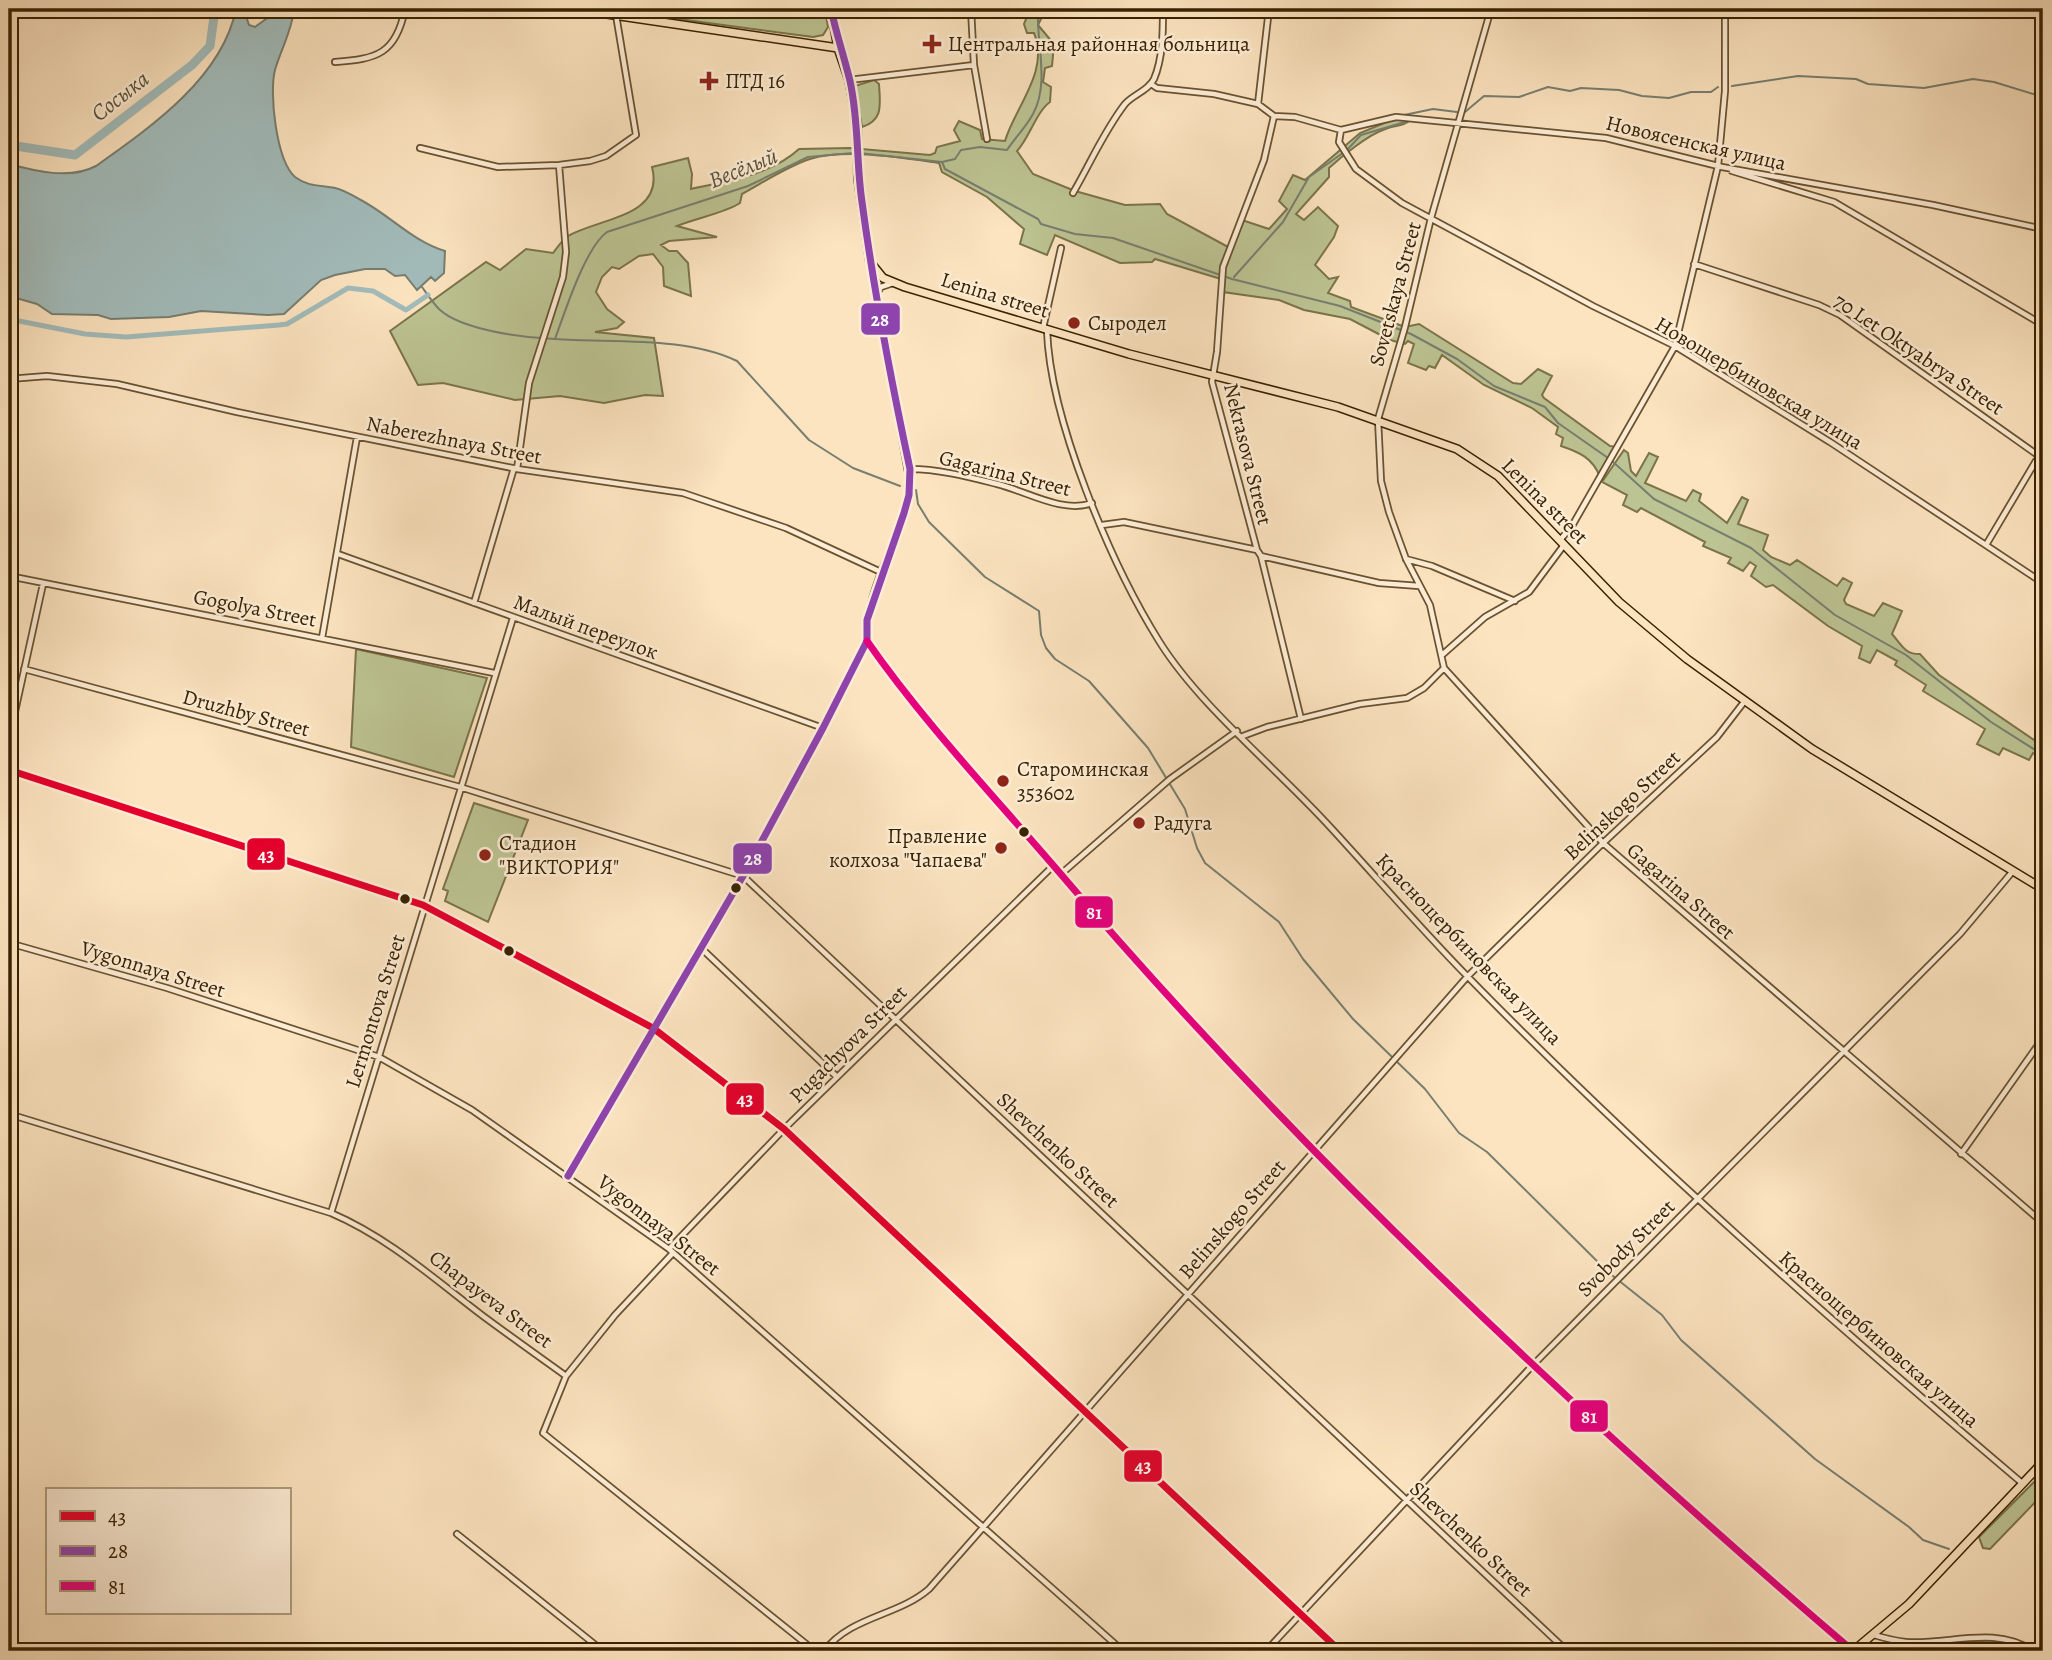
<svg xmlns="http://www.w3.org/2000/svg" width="2052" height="1660" font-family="Alegreya,serif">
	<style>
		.green { fill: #bdc493; stroke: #7b734a; stroke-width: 2 }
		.water { fill: #a2bcbb; stroke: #787e70; stroke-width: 2 }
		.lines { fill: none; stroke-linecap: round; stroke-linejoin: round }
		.stream { stroke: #787e70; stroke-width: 2 }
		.canal { stroke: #a2bcbb; stroke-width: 5 }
		.river { stroke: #a2bcbb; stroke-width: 9 }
		.street-casing { stroke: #6a5230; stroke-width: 8 }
		.primary-casing { stroke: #392200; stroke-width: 10 }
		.street { stroke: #fdedd6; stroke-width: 4.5 }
		.primary { stroke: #fce4c0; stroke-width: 7 }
		.bus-1-casing { stroke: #fdedd6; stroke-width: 12 }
		.bus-2-casing { stroke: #fdedd6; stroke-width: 12 }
		.bus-3-casing { stroke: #fdedd6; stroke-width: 12 }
		.bus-1 { stroke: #e4002b; stroke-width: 7 }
		.bus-2 { stroke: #8e44ad; stroke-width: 7 }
		.bus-3 { stroke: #e5007d; stroke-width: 7 }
		.poi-dot { fill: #8f2418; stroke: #fdedd6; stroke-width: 2.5 }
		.bus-dot { fill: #392200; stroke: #fdedd6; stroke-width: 2.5 }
		.labels { text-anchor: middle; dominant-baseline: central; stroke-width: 5; stroke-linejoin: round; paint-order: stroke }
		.poi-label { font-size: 21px; fill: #392200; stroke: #fdedd6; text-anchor: start }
		.street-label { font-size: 21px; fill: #392200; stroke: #fdedd6 }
		.water-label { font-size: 23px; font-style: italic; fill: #585038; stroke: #fdedd6 }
		.line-badge { stroke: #fdedd6; stroke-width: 2.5 }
		.badge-label { font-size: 19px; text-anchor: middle; font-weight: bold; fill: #fff }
	</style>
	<rect width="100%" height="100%" fill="#fce4c0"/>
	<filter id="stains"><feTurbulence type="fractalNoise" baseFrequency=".00286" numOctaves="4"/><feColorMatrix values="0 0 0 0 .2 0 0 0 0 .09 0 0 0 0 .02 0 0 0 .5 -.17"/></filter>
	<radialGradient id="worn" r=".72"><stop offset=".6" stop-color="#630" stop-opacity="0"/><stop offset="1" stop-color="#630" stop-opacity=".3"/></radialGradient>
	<path class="green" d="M605 9H825L828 27 823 35 813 37Z
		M1030 9H1046L1038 25 1054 44 1052 66 1045 68 1043 82 1051 87 1050 102C1036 112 1030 137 1017 151L1033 174 1075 191 1125 205 1160 204 1167 214 1230 248 1242 220 1269 229 1287 209 1279 201 1293 175 1305 180 1360 133 1394 119 1413 118C1404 127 1394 125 1383 130 1368 135 1341 157 1329 168V177L1296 214 1304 220 1318 207 1338 226 1334 237 1315 265 1329 279 1338 277 1328 293 1350 301 1351 307 1405 327 1419 324 1513 383 1521 384 1538 369 1552 376 1542 395 1544 398 1610 446 1618 447 1600 477C1593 458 1579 452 1561 446L1563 438 1556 434 1558 427 1532 408 1484 385 1442 355 1435 368 1429 366 1426 370 1408 363 1414 344 1408 341 1405 344 1390 340 1350 319 1304 310 1279 300 1223 292 1221 279 1155 259 1152 262 1120 263 1055 235 1047 255 1020 244 1024 229 987 197 942 172 939 163C903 158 844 148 810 159 786 167 764 182 742 194L740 203C725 213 696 218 677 226L717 237 669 241 661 245 669 251H677L688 263 691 296 664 286 663 267 653 254 639 256 619 269 612 267 602 277 596 292 607 309 624 322 617 328 595 332 654 338 663 396 645 395 604 403 560 396 515 400 443 383 418 385 390 331 486 262 500 270 526 249 553 253C557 248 562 240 568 236 599 218 665 217 652 167L688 158 692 174 691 189C727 181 771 175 799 149L850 148 930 155 935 153 937 147 960 141 954 130 959 121 980 130 982 139 1005 141C1015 107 1050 71 1034 33H1027L1024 24Z
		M874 80 879 84C880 104 884 120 862 127L855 86Z
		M1624 450 1628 453 1631 471 1636 476 1649 453 1658 457 1645 483 1686 501 1693 490 1701 494 1699 501 1727 523 1742 497 1748 500 1738 524 1768 535 1763 550 1771 557 1790 565 1797 560 1837 586 1843 578 1852 583 1844 600 1846 604 1874 616 1883 603 1902 611 1892 634C1901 644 1905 655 1920 654L1939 675 2037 742 2043 735V773L2036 770 2043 758 2033 753 2029 760 2003 748 1999 755 1977 744 1985 729 1923 691 1926 685 1895 665 1897 661 1877 650 1870 663 1859 658 1862 646 1828 626 1773 585 1766 587 1751 576 1756 566 1750 562 1743 571 1728 563 1731 558 1703 546 1705 542 1641 508 1637 512 1623 505 1627 495 1602 482Z
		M356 649 487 678 454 777 351 747Z
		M474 803 528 820 488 922 445 901 448 891 443 889Z
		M2043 1473V1494L1990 1549 1983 1548 1979 1537Z
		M1999 1640 2016 1644 2028 1651 1959 1645 1873 1651 1908 1645Z"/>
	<path class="water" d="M236 9H246L250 16 247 19 249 25 255 27C268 18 276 9 294 9 292 31 281 49 275 70 269 92 276 160 295 177 308 187 321 185 335 188 344 190 352 195 359 199 390 215 412 241 445 251L444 273 435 281 431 277 417 290 405 275 395 276 385 269H365L335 275 321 280 284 314 268 315 201 311 169 317 111 319 98 315 52 314 37 304 9 296V164C35 171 70 180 96 166 151 127 222 78 236 9Z"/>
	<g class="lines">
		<path class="stream" d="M1732 86 1798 76 1856 79 1868 84 1924 88 1973 79 1994 82 2043 97
			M1465 112 1484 96 1519 97 1548 87 1570 91 1581 88 1619 90 1642 96 1669 98 1691 92H1711L1718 87
			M859 153 942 162 955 159 961 150 980 147 1007 150C1015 138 1026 127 1033 114 1050 83 1036 42 1038 9
			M942 162 945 169 1038 219 1041 224 1075 234 1113 238 1232 279 1340 306 1411 334 1457 359 1494 386 1545 407 1558 423 1608 458
			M1234 277 1283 222 1309 177 1347 150 1361 135 1405 122 1404 115 1433 109 1457 112
			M422 287C427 294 432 302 439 309 461 330 524 338 555 339 565 312 585 248 607 232L748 186 808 157 853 153
			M555 339C611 343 686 336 737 361L809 440 853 468 900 486
			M1612 461 1654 499 1751 548 1835 615 1906 655 1991 722 2043 755
			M916 490 918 504 929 522 985 577 1039 611 1041 635 1046 648 1055 659 1089 681 1148 748 1185 809 1197 848 1205 863 1279 922 1303 959 1353 1019 1425 1089 1459 1133 1487 1152 1608 1272 1662 1315 1681 1340 1815 1459 1909 1527 1923 1540 1949 1549"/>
		<path class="canal" d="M9 319 85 334 126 337 279 325 287 324 348 288 373 291 406 310 428 295"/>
		<path class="river" d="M9 145 75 155 192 65 210 46 215 9"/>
		<g class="street-casing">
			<path id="street" d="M971 9 974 65 987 139
				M1491 9 1431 218 1405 327 1378 419 1381 481 1389 512 1406 559 1430 605 1444 668 1603 843 2043 1223
				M335 62C377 59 396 54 405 9
				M849 80 974 65
				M1151 84 1157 88 1214 94 1258 104 1274 116 1295 117 1341 130 1396 117 1606 138 1722 167 1933 205 2043 229
				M1258 104 1269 9
				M1274 116 1264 160 1223 267 1217 352 1212 382 1257 550 1261 556 1301 719
				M1341 130 1339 142 1356 169 1402 203 1593 306 1675 346 1830 442 2043 583
				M420 148 498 167 559 165 590 161 606 156 636 135 616 15
				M1732 171 1834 202 2043 325
				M1073 193C1090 164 1104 131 1125 104 1134 94 1148 91 1154 79 1163 58 1163 31 1163 9
				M1694 264 1819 305 1840 315 2039 456
				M876 295 881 287 893 283
				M1043 328 1061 248
				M1047 330C1050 420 1111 564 1159 641 1200 707 1279 770 1332 829 1377 878 1421 929 1468 977 1643 1156 1831 1321 2022 1483
				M9 379 47 376 117 384 237 412 517 469 683 493 786 528 883 573
				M517 469 529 383 563 277 566 252 559 165
				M910 469C939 469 969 477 997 484 1026 491 1063 514 1092 503
				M1102 525 1124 522 1257 550
				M1560 540 1572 526 1675 346 1718 166 1725 91V9
				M1986 545 2043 449
				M338 554 823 728
				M1261 556 1379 583 1419 586
				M1406 559 1432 566 1515 601
				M9 576 494 673
				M474 603 514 468
				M322 638 357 437
				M867 641C922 720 990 792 1053 865 1295 1150 1570 1408 1853 1651
				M1442 655 1485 617 1529 592 1564 545
				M24 669 460 787 743 876 1567 1651
				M1243 736 1267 727 1360 704 1407 698 1424 688 1444 668
				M9 739 43 584
				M9 770 423 905 653 1028 784 1129 1340 1651
				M1061 874 1170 779 1237 731
				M9 943 167 988 379 1057 472 1110 669 1249 1123 1651
				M701 948 837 1077
				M9 1114 331 1213C389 1238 433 1278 483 1316 510 1336 538 1356 566 1376L543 1433 815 1651
				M1961 1154 2043 1038
				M568 1176 743 876 867 641C864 587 904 537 910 483L870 264
				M331 1213 513 618
				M669 1249 784 1129 1053 866
				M566 1376 615 1315 673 1253
				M457 1534 603 1651
				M1874 1635C1884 1638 1895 1641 1906 1642 1949 1645 1995 1625 2033 1651
				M824 1651C851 1616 898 1616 929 1589L1467 977 1603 843 1717 737 1744 702
				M1266 1651 1532 1366 1960 934 2013 871"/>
		</g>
		<g class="primary-casing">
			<path id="primary" d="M573 9 838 48
				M831 9 838 48 849 80 857 123 858 178 870 262 883 278 905 287 1129 354 1338 407 1457 449 1498 476 1619 602 1687 659 1812 749 2043 889
				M1853 1651 1909 1604 2043 1462"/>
		</g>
		<use href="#street" class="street"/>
		<use href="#primary" class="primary"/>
		<g class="bus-1-casing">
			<path id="bus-1" d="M9 770 423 905 653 1028 784 1129 1340 1651"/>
		</g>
		<g class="bus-2-casing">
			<path id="bus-2" d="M568 1176 743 876 823 728 867 641V620L904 513 909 495 910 469C891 380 874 292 862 202 856 162 859 121 850 81 844 56 836 33 831 9"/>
		</g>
		<g class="bus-3-casing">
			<path id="bus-3" d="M867 641C922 720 990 792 1053 865 1295 1150 1570 1408 1853 1651"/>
		</g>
		<use href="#bus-1" class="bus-1"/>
		<use href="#bus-2" class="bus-2"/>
		<use href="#bus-3" class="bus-3"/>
	</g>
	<g class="poi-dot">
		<path d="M928.5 33.5h7v7h7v7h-7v7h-7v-7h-7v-7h7z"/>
		<path d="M705.5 70.5h7v7h7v7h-7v7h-7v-7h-7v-7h7z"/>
		<circle cx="1074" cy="323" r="7"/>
		<circle cx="1003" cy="781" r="7"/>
		<circle cx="1139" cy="823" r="7"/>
		<circle cx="1001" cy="848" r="7"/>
		<circle cx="485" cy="855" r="7"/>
	</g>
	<g class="bus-dot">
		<circle cx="1024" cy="832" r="6"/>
		<circle cx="736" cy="888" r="6"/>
		<circle cx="405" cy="899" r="6"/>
		<circle cx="509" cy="951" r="6"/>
	</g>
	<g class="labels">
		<g class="poi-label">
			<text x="948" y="44">Центральная районная больница</text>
			<text x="725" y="81">ПТД 16</text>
			<text x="1088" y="323">Сыродел</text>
			<text x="1017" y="769">Староминская<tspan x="1017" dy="24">353602</tspan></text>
			<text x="1153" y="823">Радуга</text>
			<text x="987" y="836" text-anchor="end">Правление<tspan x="987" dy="24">колхоза "Чапаева"</tspan></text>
			<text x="499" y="843">Стадион<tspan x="499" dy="24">"ВИКТОРИЯ"</tspan></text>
		</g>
		<g class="street-label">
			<text transform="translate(1696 143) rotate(13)">Новоясенская улица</text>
			<text transform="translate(1395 294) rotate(-75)">Sovetskaya Street</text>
			<text transform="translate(995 295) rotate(17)">Lenina street</text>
			<text transform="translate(1919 354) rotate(34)">70 Let Oktyabrya Street</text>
			<text transform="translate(1759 383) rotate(31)">Новощербиновская улица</text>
			<text transform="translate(454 440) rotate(11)">Naberezhnaya Street</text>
			<text transform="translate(1248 454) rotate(76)">Nekrasova Street</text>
			<text transform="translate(1005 473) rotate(14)">Gagarina Street</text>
			<text transform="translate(1545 501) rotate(45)">Lenina street</text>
			<text transform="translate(255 608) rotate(11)">Gogolya Street</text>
			<text transform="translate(586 627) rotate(20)">Малый переулок</text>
			<text transform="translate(246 713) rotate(15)">Druzhby Street</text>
			<text transform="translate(1622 805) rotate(-43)">Belinskogo Street</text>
			<text transform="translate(1681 891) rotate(41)">Gagarina Street</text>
			<text transform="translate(1469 949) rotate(46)">Краснощербиновская улица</text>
			<text transform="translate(153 969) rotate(17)">Vygonnaya Street</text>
			<text transform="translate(375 1011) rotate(-73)">Lermontova Street</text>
			<text transform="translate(848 1044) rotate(-45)">Pugachyova Street</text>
			<text transform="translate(1058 1150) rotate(43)">Shevchenko Street</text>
			<text transform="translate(1232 1219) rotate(-49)">Belinskogo Street</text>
			<text transform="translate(659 1225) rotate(38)">Vygonnaya Street</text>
			<text transform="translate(1626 1248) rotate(-45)">Svobody Street</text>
			<text transform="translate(491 1299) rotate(37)">Chapayeva Street</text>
			<text transform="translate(1879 1339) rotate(41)">Краснощербиновская улица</text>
			<text transform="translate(1471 1539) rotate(43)">Shevchenko Street</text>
		</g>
		<g class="water-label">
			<text transform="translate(120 96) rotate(-38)">Сосыка</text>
			<text transform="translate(743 168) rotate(-22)">Весёлый</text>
		</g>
	</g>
	<g class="line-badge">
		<rect x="860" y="302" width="41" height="34" rx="7" fill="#8e44ad"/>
		<rect x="246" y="837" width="40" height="34" rx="7" fill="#e4002b"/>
		<rect x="732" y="842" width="41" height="33" rx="7" fill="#8e44ad"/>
		<rect x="1074" y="895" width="40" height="34" rx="7" fill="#e5007d"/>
		<rect x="725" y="1082" width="40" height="34" rx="7" fill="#e4002b"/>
		<rect x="1569" y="1399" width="40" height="34" rx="7" fill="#e5007d"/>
		<rect x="1123" y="1449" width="40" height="34" rx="7" fill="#e4002b"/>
	</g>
	<g class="badge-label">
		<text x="880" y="326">28</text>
		<text x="266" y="861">43</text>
		<text x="753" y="865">28</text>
		<text x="1094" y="919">81</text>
		<text x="745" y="1105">43</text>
		<text x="1589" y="1423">81</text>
		<text x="1143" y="1472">43</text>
	</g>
	<rect width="2052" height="1660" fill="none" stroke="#fce4c0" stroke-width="35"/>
	<rect x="10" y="10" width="2031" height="1639" fill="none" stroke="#392200" stroke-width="3.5"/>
	<rect x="18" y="18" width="2017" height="1625" fill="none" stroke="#392200" stroke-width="2"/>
	<rect x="46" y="1488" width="245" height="126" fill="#fdedd6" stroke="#af9c80" stroke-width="2"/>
	<rect x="60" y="1511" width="35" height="10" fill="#e4002b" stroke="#af9c80" stroke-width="2"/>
	<text x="108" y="1524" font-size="21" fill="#392200">43</text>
	<rect x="60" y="1546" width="35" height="10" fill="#8e44ad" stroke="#af9c80" stroke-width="2"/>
	<text x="108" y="1558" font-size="21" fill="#392200">28</text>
	<rect x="60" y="1581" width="35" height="10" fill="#e5007d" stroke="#af9c80" stroke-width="2"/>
	<text x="108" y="1594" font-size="21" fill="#392200">81</text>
	<rect width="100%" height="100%" filter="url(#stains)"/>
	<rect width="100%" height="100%" fill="url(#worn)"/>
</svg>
